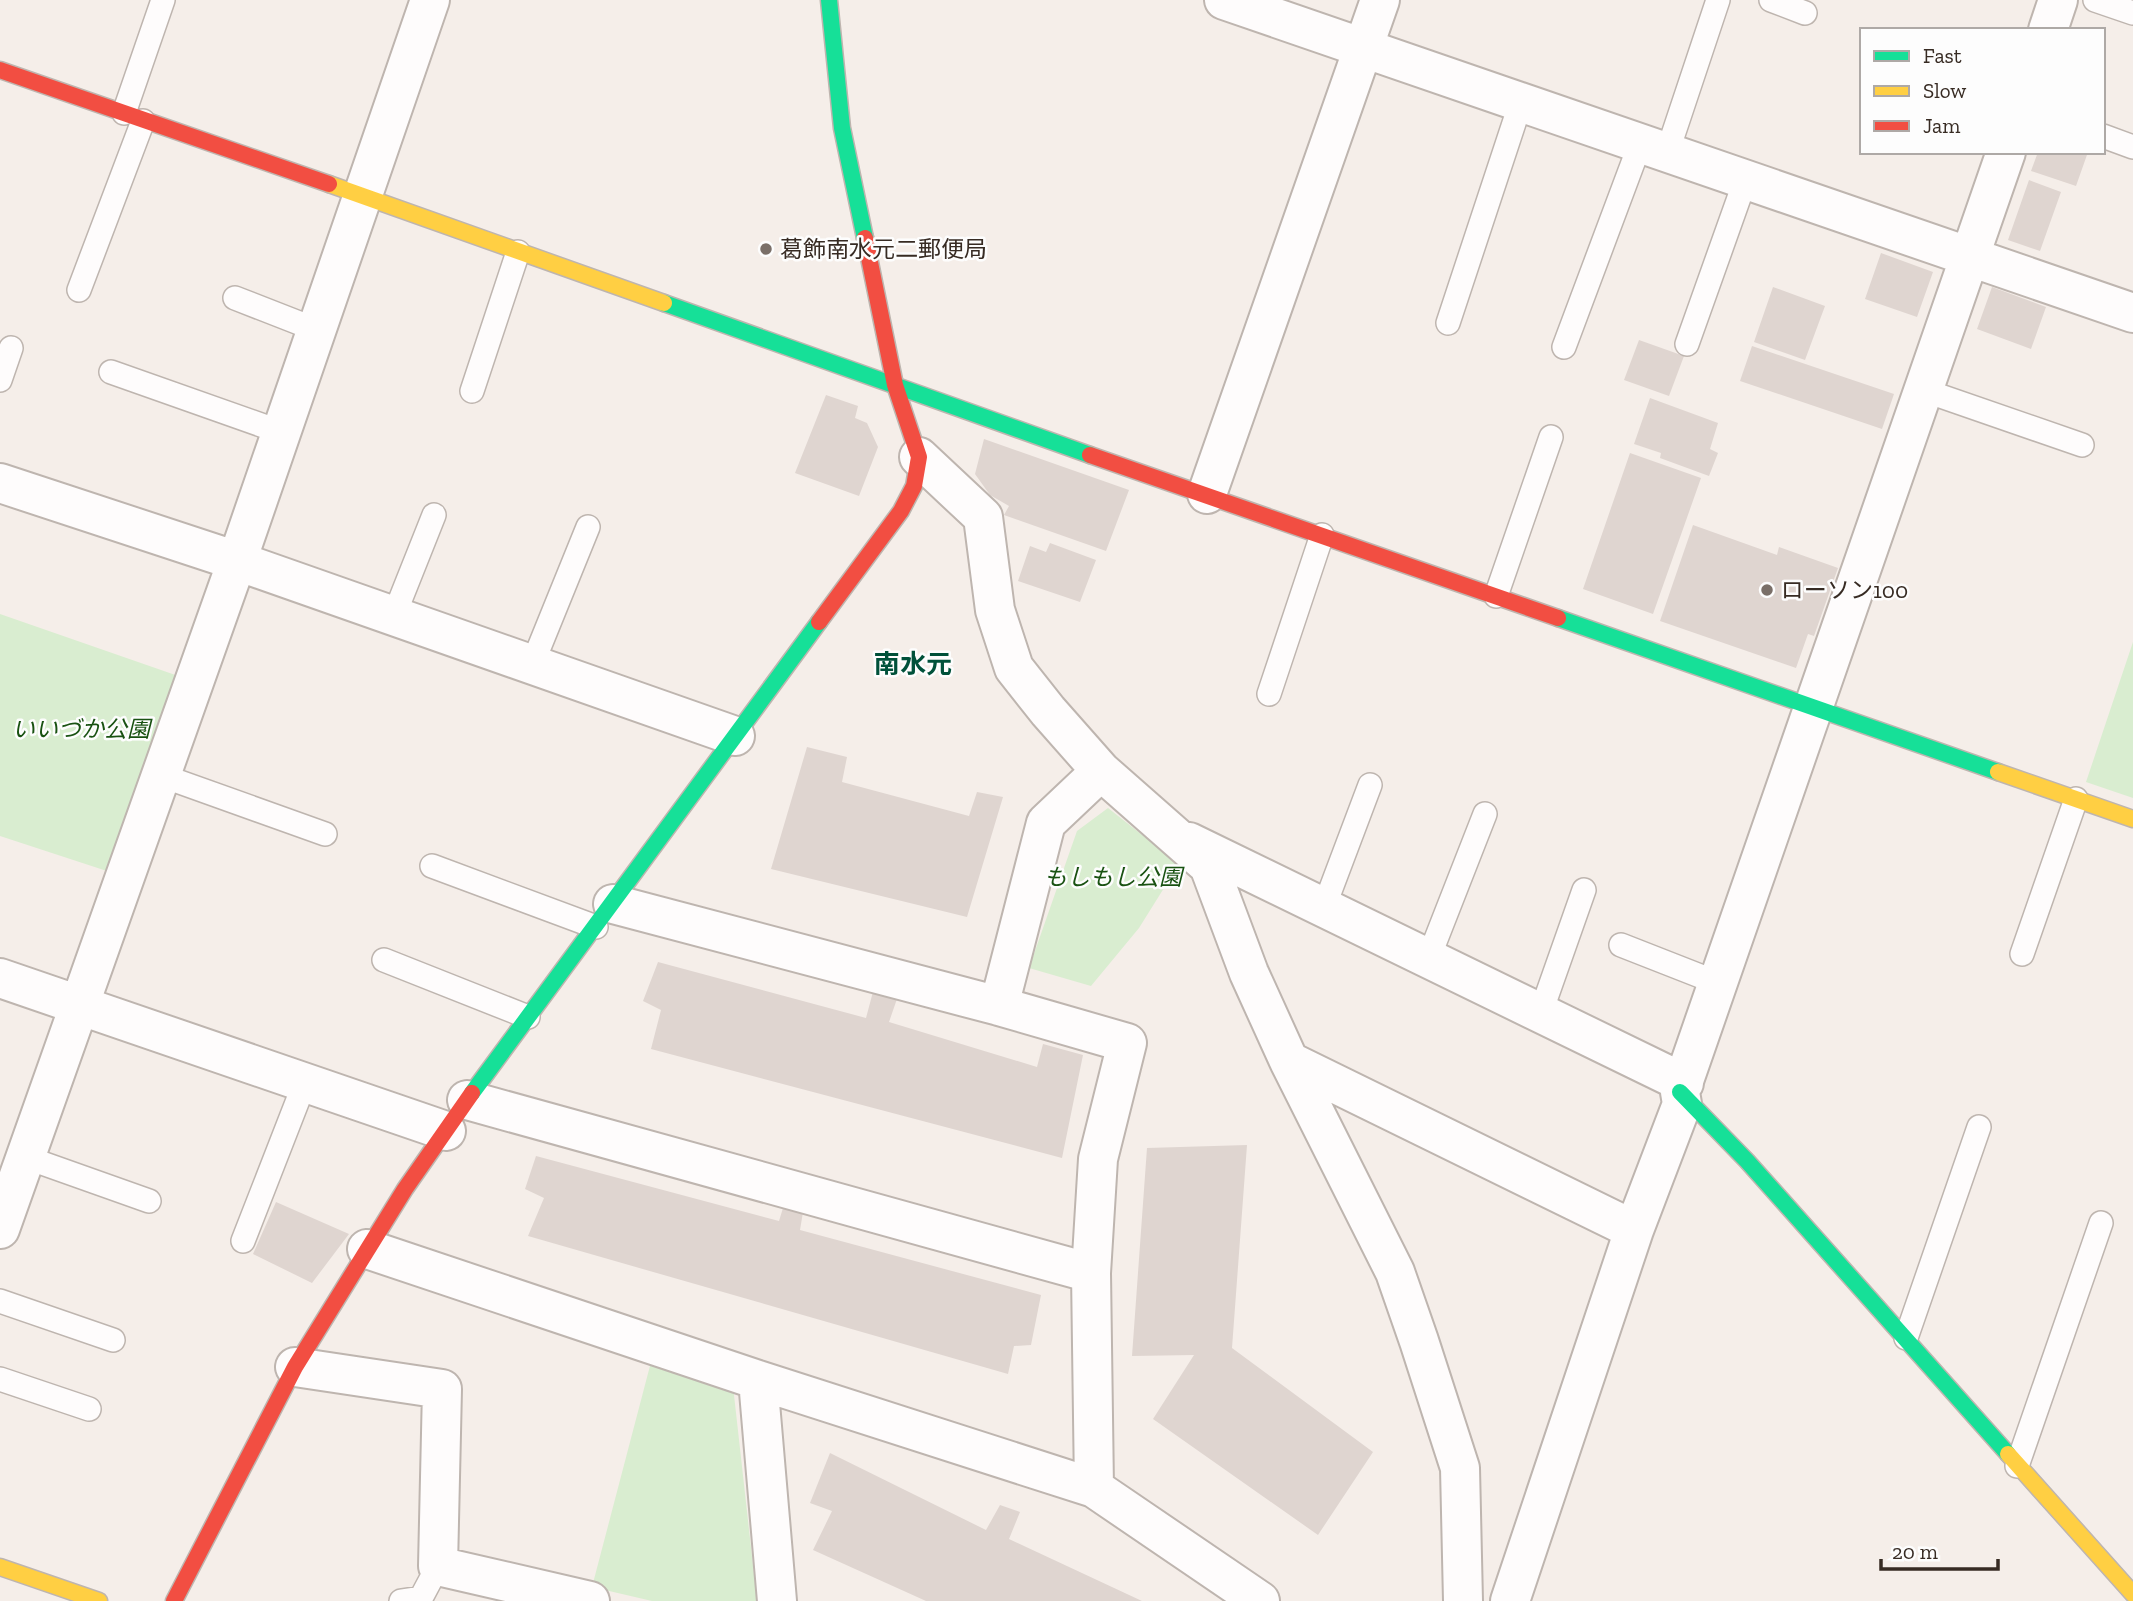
<svg xmlns="http://www.w3.org/2000/svg" width="2133" height="1601" font-family="'Zilla Slab','Noto Sans JP',serif">
	<style>
		.green { fill: #d9edd0 }
		.building { fill: #dfd5d0 }
		.lines { fill: none; stroke-linecap: round; stroke-linejoin: round }
		.lane-casing { stroke: #beb5af; stroke-width: 26 }
		.street-casing { stroke: #beb5af; stroke-width: 42 }
		.fast-casing { stroke: #beb5af; stroke-width: 19 }
		.slow-casing { stroke: #beb5af; stroke-width: 19 }
		.jam-casing { stroke: #beb5af; stroke-width: 19 }
		.lane { stroke: #fefcfc; stroke-width: 23 }
		.street { stroke: #fefcfc; stroke-width: 38 }
		.fast { stroke: #16e098; stroke-width: 16 }
		.slow { stroke: #ffcf43; stroke-width: 16 }
		.jam { stroke: #f24e42; stroke-width: 16 }
		.poi-dot { fill: #7a6f68; stroke: #fdfdfd; stroke-width: 2.5 }
		.labels { text-anchor: middle; dominant-baseline: central; stroke-width: 5; stroke-linejoin: round; paint-order: stroke }
		.poi-label { font-size: 23px; fill: #372b23; stroke: #fdfdfd; text-anchor: start }
		.park-label { font-size: 23px; font-style: italic; fill: #195212; stroke: #fdfdfd }
		.quarter-label { font-size: 26px; font-weight: bold; fill: #00513a; stroke: #fdfdfd }
	</style>
	<rect width="100%" height="100%" fill="#f5eee9"/>
	<path class="green" d="M0 614 184 678 116 874 0 836Z
		M2133 642V798L2086 782Z
		M1108 808 1179 864 1139 928 1091 986 1029 968 1077 831Z
		M651 1362 733 1386 757 1601H652L592 1587Z"/>
	<path class="building" d="M2038 152H2088L2076 186 2031 171Z
		M2029 180 2061 192 2040 251 2008 240Z
		M1881 253 1933 272 1917 317 1865 299Z
		M1773 287 1825 306 1805 360 1754 342Z
		M1992 287 2046 307 2031 349 1977 329Z
		M1639 340 1684 356 1669 396 1624 380Z
		M1752 346 1894 394 1882 429 1740 381Z
		M826 395 858 406 855 418 867 423 878 447 859 496 795 473Z
		M1650 398 1718 423 1710 449 1718 453 1709 476 1660 458 1661 453 1634 444Z
		M984 439 1129 490 1106 551 1004 515 1009 506 990 495 975 474Z
		M1630 453 1701 478 1653 614 1583 589Z
		M1693 525 1777 555 1779 547 1838 568 1814 636 1808 634 1796 668 1660 621Z
		M1050 543 1096 560 1080 602 1018 581 1030 546 1046 552Z
		M807 747 847 757 842 782 969 816 977 792 1003 797 967 917 771 869Z
		M658 962 866 1018 874 988 898 996 889 1022 1037 1067 1043 1044 1083 1055 1062 1158 651 1049 661 1010 643 1001Z
		M1247 1145 1232 1348 1373 1452 1318 1535 1153 1419 1194 1355 1132 1356 1147 1148Z
		M536 1156 779 1221 787 1195 805 1200 800 1230 1041 1295 1031 1345 1014 1346 1008 1374 528 1236 544 1198 525 1189Z
		M276 1202 349 1234 312 1283 253 1254Z
		M830 1453 986 1530 1000 1505 1020 1512 1009 1539 1142 1601H926L813 1550 832 1511 810 1503Z"/>
	<g class="lines">
		<g class="lane-casing">
			<path id="lane" d="M1771 0 1805 13
				M2095 0 2133 13
				M124 113 163 0
				M2103 136 2133 147
				M1667 153 1718 0
				M79 290 143 121
				M235 298 317 330
				M1448 323 1521 102
				M1687 344 1745 181
				M1564 347 1640 144
				M111 372 281 432
				M0 380 11 348
				M1923 390 2082 445
				M472 391 518 252
				M1496 596 1551 437
				M393 618 434 515
				M532 665 588 527
				M1269 694 1322 535
				M160 775 325 834
				M432 866 596 927
				M1324 907 1370 785
				M1621 945 1718 983
				M2022 954 2076 799
				M1429 957 1485 814
				M384 960 528 1017
				M1541 1012 1584 890
				M25 1157 149 1201
				M243 1241 305 1082
				M0 1301 113 1340
				M1906 1338 1979 1127
				M0 1379 89 1409
				M2017 1466 2101 1223
				M401 1601 421 1598 438 1566"/>
		</g>
		<g class="street-casing">
			<path id="street" d="M1224 0 2133 313
				M2048 30 2058 0
				M919 457 983 517 995 610 1014 668 1048 711 1101 771 1209 866 1249 973 1289 1061 1395 1272 1419 1341 1460 1468 1463 1601
				M0 483 237 561 735 736
				M1207 494 1380 0
				M1189 842 1684 1083
				M613 904 999 1006 1127 1043 1098 1159 1091 1273 1094 1488
				M0 978 446 1131
				M999 1006 1046 823 1101 771
				M1289 1061 1634 1230
				M467 1100 1091 1273
				M0 1229 237 561 430 0
				M367 1249 758 1380 1094 1488 1260 1601
				M295 1367 442 1389 438 1566 590 1601
				M758 1380 777 1601
				M1510 1601 1634 1230 1682 1104 1680 1092 2006 152"/>
		</g>
		<g class="fast-casing">
			<path id="fast" d="M829 0 842 128 865 238
				M664 303 1090 455
				M1558 618 1998 772
				M1680 1092 1747 1161 2008 1454
				M472 1093 819 622"/>
		</g>
		<g class="slow-casing">
			<path id="slow" d="M329 184 664 303
				M1998 772 2133 819
				M2008 1454 2133 1594
				M0 1567 99 1601"/>
		</g>
		<g class="jam-casing">
			<path id="jam" d="M0 70 329 184
				M1090 455 1558 618
				M819 622 901 511 914 486 919 457 895 385 865 238
				M174 1601 295 1367 405 1189 472 1093"/>
		</g>
		<use href="#lane" class="lane"/>
		<use href="#street" class="street"/>
		<use href="#fast" class="fast"/>
		<use href="#slow" class="slow"/>
		<use href="#jam" class="jam"/>
	</g>
	<g class="poi-dot">
		<circle cx="766" cy="249" r="7"/>
		<circle cx="1767" cy="590" r="7"/>
	</g>
	<g class="labels">
		<g class="poi-label">
			<text x="780" y="249">葛飾南水元二郵便局</text>
			<text x="1781" y="590">ローソン100</text>
		</g>
		<g class="park-label">
			<text x="81" y="729">いいづか公園</text>
			<text x="1113" y="877">もしもし公園</text>
		</g>
		<g class="quarter-label">
			<text x="913" y="664">南水元</text>
		</g>
	</g>
	<rect x="1860" y="28" width="245" height="126" fill="#fdfdfd" stroke="#aea9a6" stroke-width="2"/>
	<rect x="1874" y="51" width="35" height="10" fill="#16e098" stroke="#aea9a6" stroke-width="2"/>
	<text x="1923" y="63" font-size="21" fill="#372b23">Fast</text>
	<rect x="1874" y="86" width="35" height="10" fill="#ffcf43" stroke="#aea9a6" stroke-width="2"/>
	<text x="1923" y="98" font-size="21" fill="#372b23">Slow</text>
	<rect x="1874" y="121" width="35" height="10" fill="#f24e42" stroke="#aea9a6" stroke-width="2"/>
	<text x="1923" y="133" font-size="21" fill="#372b23">Jam</text>
	<path d="M1881 1559v10h117v-10" fill="none" stroke="#372b23" stroke-width="3.5"/>
	<text x="1892" y="1559" font-size="21" fill="#372b23" stroke="#fdfdfd" stroke-width="5" paint-order="stroke">20 m</text>
</svg>
